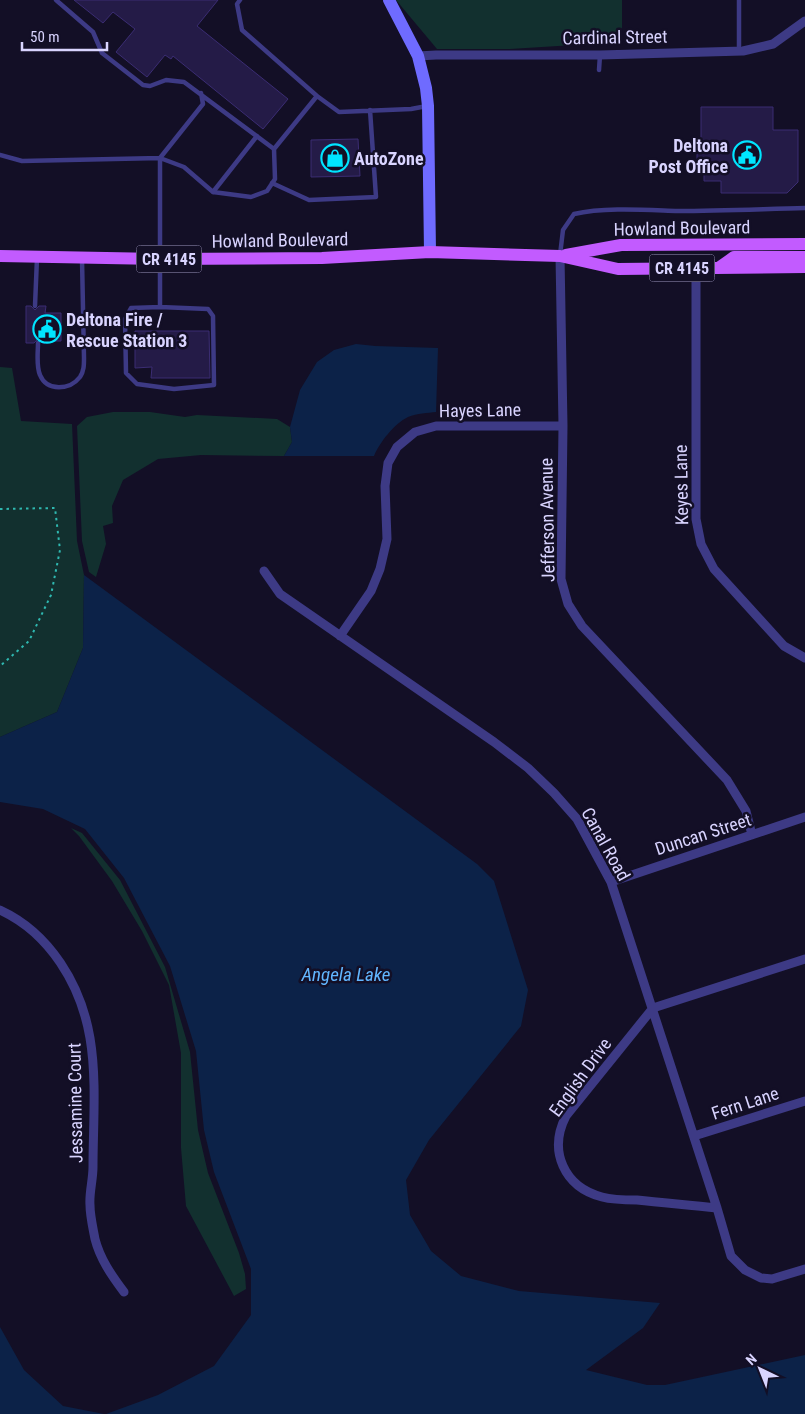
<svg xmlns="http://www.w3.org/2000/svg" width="805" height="1414" font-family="'Roboto Condensed',sans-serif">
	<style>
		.green { fill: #12302f }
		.water { fill: #0c2248 }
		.building { fill: #241b47; stroke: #3b2d73 }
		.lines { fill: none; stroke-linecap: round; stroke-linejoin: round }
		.path { stroke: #2fb8b0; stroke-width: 2; stroke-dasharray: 2.5 4; stroke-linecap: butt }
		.lane { stroke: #3d3a85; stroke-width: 4.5 }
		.street { stroke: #3d3a85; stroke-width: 9 }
		.secondary { stroke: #6f6bff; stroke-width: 12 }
		.primary { stroke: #c25bff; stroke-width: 12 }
		.labels { text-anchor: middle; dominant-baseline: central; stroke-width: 5; stroke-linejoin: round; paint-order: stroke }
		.shield { fill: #130f26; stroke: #9e99be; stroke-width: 1 }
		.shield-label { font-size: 16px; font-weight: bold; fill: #d9d4ff }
		.street-label { font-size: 18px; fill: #d9d4ff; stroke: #130f26 }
		.poi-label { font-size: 18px; font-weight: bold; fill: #d9d4ff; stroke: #130f26; text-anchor: start }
		.water-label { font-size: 19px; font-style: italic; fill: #62b6ff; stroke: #130f26 }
	</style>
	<rect width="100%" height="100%" fill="#130f26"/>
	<path class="green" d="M396 0H622V42L510 49H437Z
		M0 367 12 368 21 421 72 424 77 541 84 575 83 648 57 712 0 737Z
		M113 412H150L185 417 197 415 277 419 290 427 292 442 284 456 201 455 158 459 123 480 112 506 113 523 103 526 106 544 96 577 89 572 82 541 77 426 87 417Z
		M71 828 82 833 120 880 165 967 190 1052 198 1130 208 1173 239 1253 245 1274 246 1289 234 1296 186 1206 181 1148V1053L169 985 142 931 112 881 79 836Z"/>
	<path class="water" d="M356 344 375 346 438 348 436 412C428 413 417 413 408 417 394 424 380 442 374 456H284L292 442 290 427 300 390 317 362 334 350Z
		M84 575 477 864 494 881 528 990 521 1026 429 1140 406 1180 410 1215 431 1251 461 1276 519 1291 660 1303 643 1328 586 1370 647 1385H665L805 1355V1414H106L158 1395 214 1366 251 1315V1269L214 1172 204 1130 196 1051 170 966 124 878 85 829 43 809 0 802V737L57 712 83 648Z
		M0 1327 24 1370 63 1406 104 1414H0Z"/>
	<path class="building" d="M74 0H218L197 26 288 99 263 129 173 56 171 59 165 55 147 77 116 52 135 29 113 12 103 23Z
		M701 107H773V130H798V182L787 193H721V181H704V170H697V140H701Z
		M358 139 360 176 311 177V140Z
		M26 306H31L35 310 39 306H46L45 313H61V341H46L45 343H42L40 340 38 339 34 343H26Z
		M135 331H209L210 378H151L152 367 135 368Z"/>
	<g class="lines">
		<path class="path" d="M0 509 55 508 60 550 51 595 29 641 0 666"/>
		<path class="lane" d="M56 0 93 32 102 53 143 85 150 86 166 80 184 82 274 149 317 96 339 112 411 109 427 106
			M240 0 237 4 242 30 317 96
			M739 51V0
			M599 70 600 55
			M201 93 203 104 160 158 184 167 213 192 257 136
			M0 155 22 161 160 158V307L131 308 125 319 126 373 137 384 174 389 214 385 213 316 208 309 160 307
			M272 183 309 200 376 197 370 110
			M213 192 251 197 267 191 275 179 274 149
			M560 255 563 230 574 214C605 207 646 210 678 211 720 211 763 209 805 208
			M35 306 37 258
			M38 343C38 352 36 366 40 375 47 392 70 390 80 377 84 371 84 365 84 358L82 259"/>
		<path class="street" d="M418 56 436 55H600L743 51 773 44 805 21
			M560 256 563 426 561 579 568 604 582 626 727 780 746 811 752 835
			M696 267V519L701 544 714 569 784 646 805 658
			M264 571 280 594 494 742 528 768 554 793 577 819 611 882 717 1208 731 1256 745 1270 761 1278 772 1279 805 1269
			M340 636 371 591 380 569 387 539 385 486 388 463 397 447 415 432 436 426H563
			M611 882 805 817
			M0 910C50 933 81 985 90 1038 97 1080 93 1125 93 1167 93 1180 89 1193 90 1205 90 1216 93 1228 95 1239 100 1259 112 1276 124 1292
			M694 1136 805 1101
			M717 1208C690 1205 664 1203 637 1200 626 1200 613 1200 602 1197 564 1187 548 1151 566 1116L653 1008 805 959"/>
		<path class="secondary" d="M389 0 418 56 426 88 428 106 430 252"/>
		<path class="primary" d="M566 255 621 245 805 244
			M0 256 159 259 322 258 430 252 560 256 618 269 805 267
			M720 267 734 257H805"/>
	</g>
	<defs>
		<g id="civic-ring" transform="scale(1.4375)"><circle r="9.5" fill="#130f26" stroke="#00e5ff" stroke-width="1.5"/><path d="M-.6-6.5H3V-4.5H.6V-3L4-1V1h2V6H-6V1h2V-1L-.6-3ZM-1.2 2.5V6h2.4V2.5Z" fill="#00e5ff"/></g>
		<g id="shop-ring" transform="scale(1.4375)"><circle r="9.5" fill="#130f26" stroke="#00e5ff" stroke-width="1.5"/><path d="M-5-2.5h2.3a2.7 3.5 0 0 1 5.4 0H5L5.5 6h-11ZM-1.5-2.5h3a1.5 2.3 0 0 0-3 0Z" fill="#00e5ff"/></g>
	</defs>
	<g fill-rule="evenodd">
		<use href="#civic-ring" x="747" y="155"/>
		<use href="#shop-ring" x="335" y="158"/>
		<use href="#civic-ring" x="47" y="329"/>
	</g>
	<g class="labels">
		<g class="shield">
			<rect x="136.5" y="245.5" width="65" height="27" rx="4"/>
			<rect x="649.5" y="254.5" width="65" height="27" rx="4"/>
		</g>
		<g class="shield-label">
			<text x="169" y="259">CR 4145</text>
			<text x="682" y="268">CR 4145</text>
		</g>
		<g class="street-label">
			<text transform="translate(615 37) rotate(-1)">Cardinal Street</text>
			<text transform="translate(682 228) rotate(-1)">Howland Boulevard</text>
			<text transform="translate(280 240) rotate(-1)">Howland Boulevard</text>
			<text transform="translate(480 410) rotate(-1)">Hayes Lane</text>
			<text transform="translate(681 485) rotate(-91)">Keyes Lane</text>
			<text transform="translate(547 520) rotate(-91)">Jefferson Avenue</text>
			<text transform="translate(703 834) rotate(-18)">Duncan Street</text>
			<text transform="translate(606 844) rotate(61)">Canal Road</text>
			<text transform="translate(580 1077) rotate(-54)">English Drive</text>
			<text transform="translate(75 1103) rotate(-91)">Jessamine Court</text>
			<text transform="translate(745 1103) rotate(-18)">Fern Lane</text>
		</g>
		<g class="poi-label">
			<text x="728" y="145" text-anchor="end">Deltona<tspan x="728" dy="21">Post Office</tspan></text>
			<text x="354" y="158">AutoZone</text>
			<text x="66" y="319">Deltona Fire /<tspan x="66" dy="21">Rescue Station 3</tspan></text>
		</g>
		<g class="water-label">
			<text x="346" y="974">Angela Lake</text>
		</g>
	</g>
	<g transform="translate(760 1369) rotate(317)" stroke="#130f26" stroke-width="4" paint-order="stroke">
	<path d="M0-4L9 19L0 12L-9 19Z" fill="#d9d4ff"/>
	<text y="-8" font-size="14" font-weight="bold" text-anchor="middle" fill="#d9d4ff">N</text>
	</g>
	<path d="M22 42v8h85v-8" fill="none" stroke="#d9d4ff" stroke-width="2.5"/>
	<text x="30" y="42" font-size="15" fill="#d9d4ff" stroke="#130f26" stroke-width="4" paint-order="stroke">50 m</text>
</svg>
